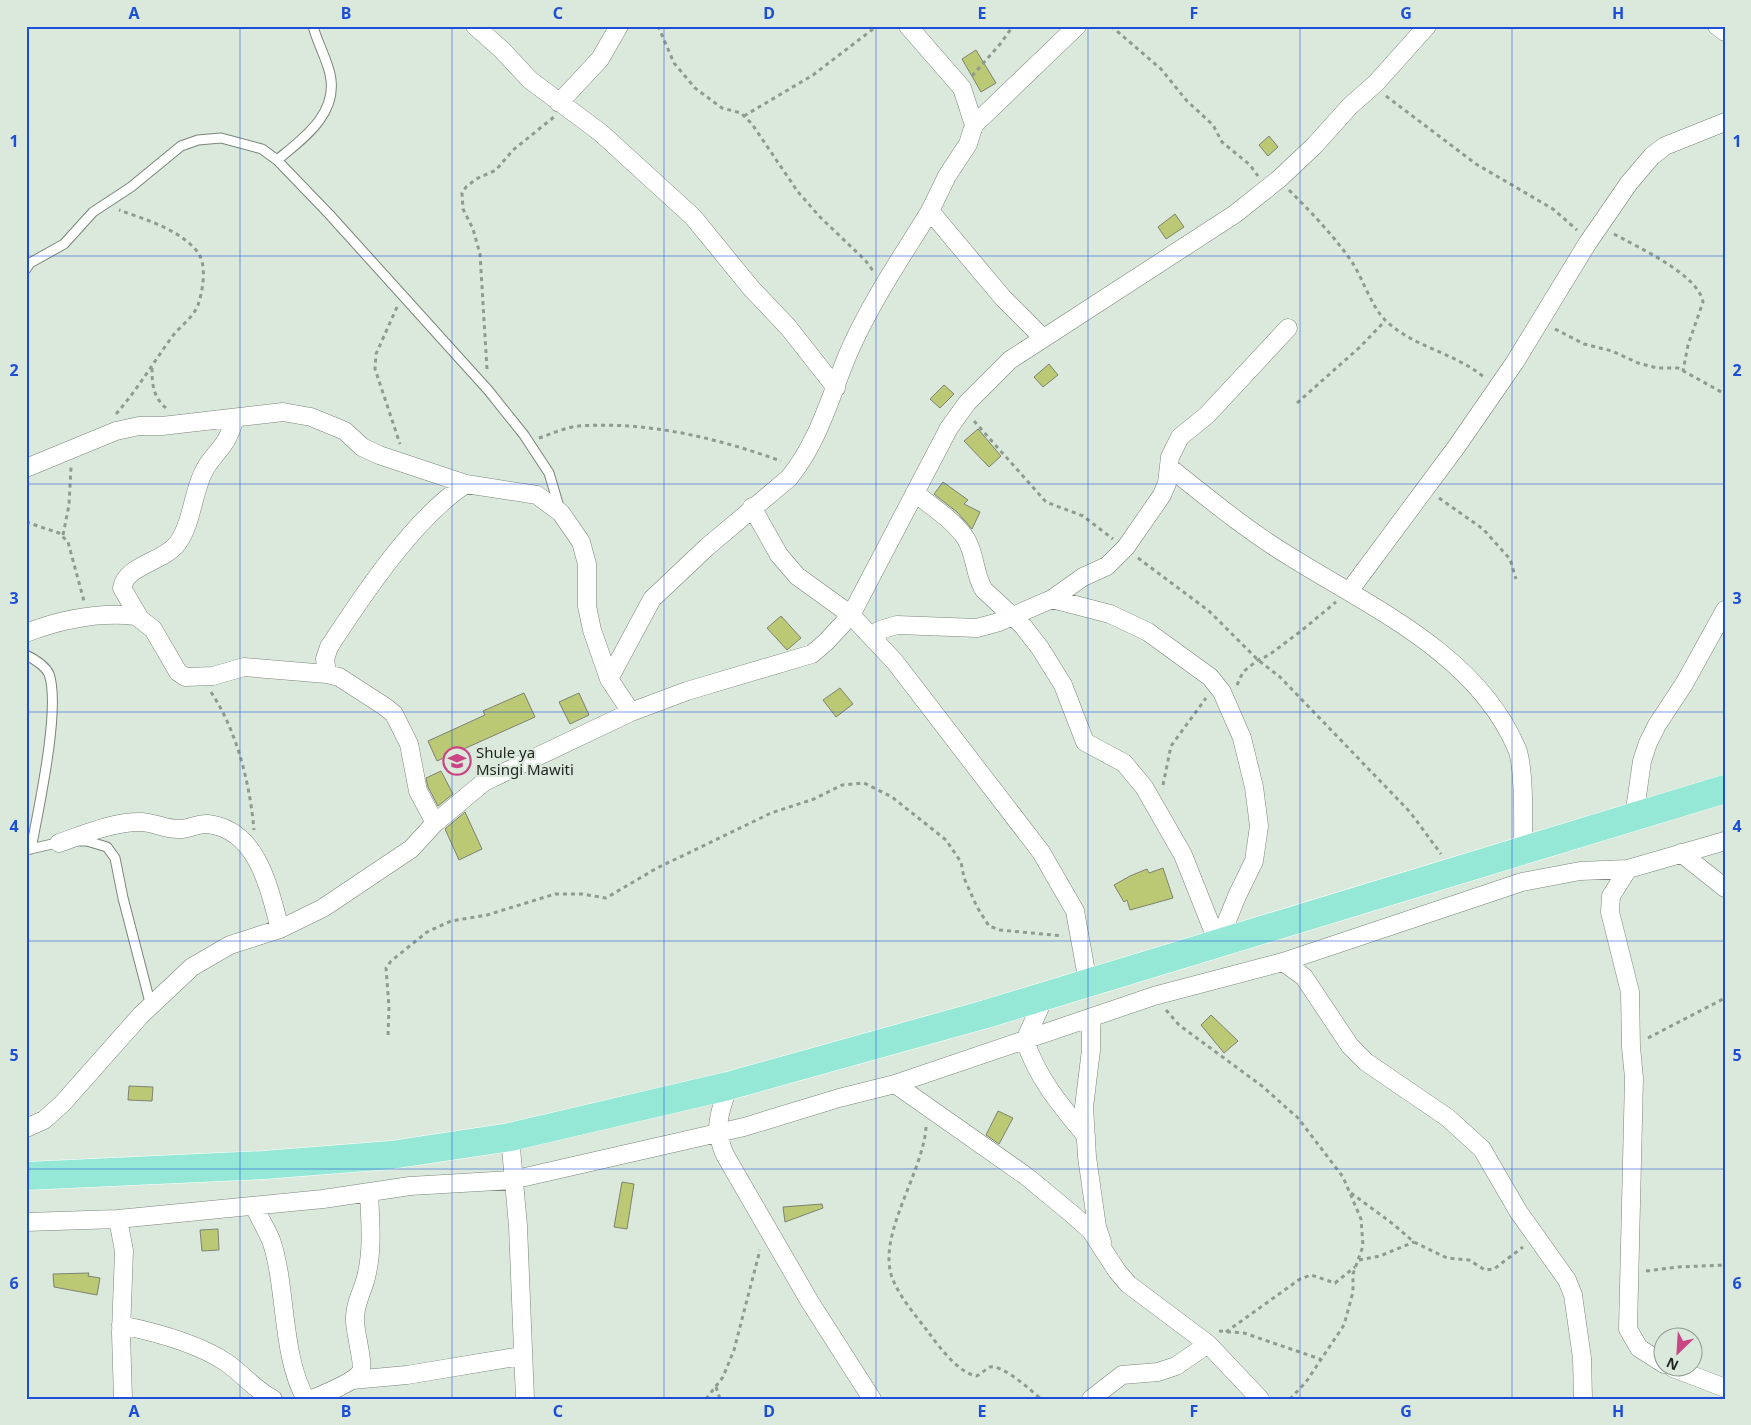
<svg xmlns="http://www.w3.org/2000/svg" width="1751" height="1425" font-family="'Noto Sans',sans-serif">
	<style>
		.building { fill: #bbc874; stroke: #7f8272 }
		.lines { fill: none; stroke-linecap: round; stroke-linejoin: round }
		.service-casing { stroke: #79867a; stroke-width: 11 }
		.minor-casing { stroke: #79867a; stroke-width: 19 }
		.trunk-casing { stroke: #fff; stroke-width: 29 }
		.path { stroke: #909b90; stroke-width: 3; stroke-dasharray: 4 4; stroke-linecap: butt }
		.service { stroke: #fff; stroke-width: 9 }
		.minor { stroke: #fff; stroke-width: 18 }
		.trunk { stroke: #96e8d6; stroke-width: 28 }
		.grid { fill: none; stroke: #1d4ed8; stroke-width: 1; stroke-opacity: 0.55 }
		.labels { text-anchor: middle; dominant-baseline: central; stroke-width: 4.5; stroke-linejoin: round; paint-order: stroke }
		.poi-label { font-size: 15px; fill: #1f241f; stroke: #dae9db; text-anchor: start }
		.neatline { fill: none; stroke: #1d4ed8; stroke-width: 2 }
		.grid-label { font-size: 16px; text-anchor: middle; font-weight: bold; fill: #1d4ed8 }
	</style>
	<rect width="100%" height="100%" fill="#dae9db"/>
	<path class="building" d="M976 50 996 83 981 92 962 59Z
		M1269 136 1278 147 1268 156 1259 145Z
		M1175 214 1184 227 1166 239 1158 227Z
		M1049 364 1058 375 1043 387 1034 377Z
		M944 385 954 394 940 408 930 399Z
		M978 429 1001 456 989 467 964 441Z
		M943 482 968 500 964 504 980 512 972 529 957 512 934 494Z
		M781 616 801 638 787 650 767 628Z
		M840 688 853 704 836 717 823 700Z
		M524 693 535 717 437 761 428 741 485 715 483 711Z
		M579 693 589 715 570 724 559 702Z
		M441 771 453 794 438 806 428 787 426 778Z
		M465 812 482 849 459 860 445 829Z
		M1163 868 1173 898 1130 910 1127 900 1124 902 1114 885 1130 876 1147 869 1149 873Z
		M1211 1015 1238 1041 1224 1053 1201 1025Z
		M129 1086 153 1087 152 1101 128 1100Z
		M998 1111 1013 1118 999 1144 986 1135Z
		M622 1182 634 1184 627 1229 614 1227Z
		M822 1204 823 1208 785 1222 783 1207Z
		M218 1229 219 1250 202 1251 200 1230Z
		M89 1273 88 1276 100 1278 97 1295 54 1287 53 1274Z"/>
	<g class="lines">
		<g class="service-casing">
			<path id="service" d="M277 160C304 138 339 113 330 74 326 57 317 42 313 26
				M26 269 30 263 64 244 93 212 131 187 181 146 198 140 221 138 262 149 277 160 329 214 488 390 524 435 549 473 560 510
				M26 655C34 659 45 665 49 674 61 708 38 811 31 849
				M79 841H87L107 847 115 858 123 898 151 1006
				M26 850 61 842"/>
		</g>
		<g class="minor-casing">
			<path id="minor" d="M475 26 502 50 530 80 601 133 693 217 751 288 788 327 836 388
				M908 26 962 88 974 125 968 144 947 176 930 211 1003 298 1043 338
				M1717 26 1725 32
				M559 103 600 59 619 26
				M974 125 1077 26
				M1169 467C1209 499 1249 532 1294 559 1375 609 1478 656 1517 749 1525 769 1523 827 1523 851
				M26 468 116 431 139 426H162L283 412 311 417 345 431 362 447 379 455 466 484 537 495 561 513 581 542 587 564V606L592 630 609 679 631 712
				M915 493C931 506 955 521 966 539 976 555 974 575 984 590L1023 626 1040 648 1063 685 1085 742 1124 763 1144 787 1183 855 1218 943
				M752 507 779 555 797 576 851 615 895 662 1041 852 1075 911 1088 983
				M1350 590 1457 446 1515 362 1587 244 1629 183 1652 156 1665 146 1725 122
				M1052 599 1110 614 1148 632 1210 677 1222 692 1242 738 1254 787 1259 826 1254 861 1237 896 1218 943
				M139 617 122 588C126 565 163 562 177 544 192 524 192 496 203 473 208 461 218 453 225 442 230 435 232 426 235 418
				M26 633C60 620 100 612 136 616L153 629 178 672 185 677 213 676 244 667 327 674 339 677 384 706 394 714 409 744 418 791 435 823
				M872 636 880 630 897 625 977 628 999 622 1052 599 1083 577 1107 566 1126 547 1162 495 1167 483 1170 457 1180 437 1207 415 1288 328
				M327 674 325 659 329 647C363 595 414 518 466 484
				M609 679 652 599 707 547 789 478C819 441 830 397 848 354 870 303 901 258 930 211
				M1634 817 1642 761 1648 743 1657 725 1684 684 1725 610
				M59 843C85 834 112 822 140 822 153 822 165 829 178 829 187 830 198 823 208 824 258 830 269 888 280 929
				M1681 853 1725 888
				M1283 962 1304 977 1350 1046 1366 1062 1448 1118 1482 1149 1518 1211 1567 1280 1573 1295 1582 1358 1583 1399
				M1045 996 1025 1040C1037 1078 1061 1106 1086 1136
				M1091 1017V1050L1084 1107 1087 1157 1097 1227 1102 1242
				M895 1084 1026 1176 1072 1214 1091 1231 1117 1271 1128 1284 1208 1344 1260 1399
				M728 1086C720 1115 712 1126 725 1155L810 1302 872 1399
				M26 1128 44 1120 62 1104 141 1015 192 967 230 945 280 929 323 908 411 849 435 823 484 782 631 712 687 691 812 654 826 642 851 615 949 428 967 403 1010 360 1235 214 1279 179 1314 146 1350 106 1376 83 1427 26
				M510 1137 518 1226 525 1399
				M254 1206C259 1217 266 1229 271 1240 287 1286 281 1357 306 1399
				M118 1219 124 1251 121 1333 123 1399
				M26 1222 118 1219 323 1199 410 1186 512 1180 744 1127 839 1098 895 1084 1154 996 1283 962 1522 882 1580 871 1628 869
				M121 1325C155 1332 199 1344 227 1363 244 1375 255 1390 273 1399
				M1664 1364 1639 1348 1628 1329 1634 1078 1631 1047 1630 992 1610 912 1611 896 1628 869 1725 841
				M1673 1368 1725 1388
				M352 1380 407 1375 522 1356
				M312 1399C324 1394 352 1383 360 1373 365 1366 355 1333 355 1321 354 1303 364 1290 367 1273 373 1246 370 1219 369 1192
				M1091 1399 1122 1375 1158 1372 1176 1366 1208 1344"/>
		</g>
		<g class="trunk-casing">
			<path id="trunk" d="M26 1176 264 1165 391 1155 510 1137 728 1086 986 1014 1725 789"/>
		</g>
		<path class="path" d="M658 26 674 63 695 88 722 108 741 113 752 124 798 192 820 217 865 260 874 272
			M1111 26 1161 69 1187 101 1213 125 1222 142 1250 165 1258 176
			M972 76 1001 43 1013 26
			M1386 96 1476 164 1553 209 1577 230
			M744 116 813 75 877 26
			M1289 190C1312 213 1334 236 1352 262 1363 279 1372 308 1386 321 1415 348 1456 353 1485 378
			M1614 234C1637 247 1698 274 1703 302L1688 345 1683 371
			M397 307 376 354 375 369 400 444
			M1555 329 1584 344 1612 351 1638 363 1657 368H1678L1725 394
			M152 368C152 385 153 397 167 409
			M487 369 480 254 473 229 463 209 462 193 466 187 476 179 496 170 513 150 554 117
			M1297 403 1360 347 1385 321
			M116 414C137 390 153 363 172 337 180 326 193 318 198 305 203 290 208 263 196 250 178 229 144 219 119 210
			M974 421 1046 502 1083 516 1113 539
			M539 438C551 434 566 427 579 426 647 421 717 438 781 461
			M1439 498 1483 529 1510 559 1516 579
			M26 522 59 533 68 542 84 601
			M63 535 69 505 71 467
			M1138 558 1209 611 1258 660 1280 677 1410 812 1441 854
			M1237 685 1243 672 1258 660 1269 655 1301 631 1336 602
			M211 692C237 731 250 784 254 830
			M1163 785 1171 746 1206 698
			M1166 1010 1179 1025 1262 1086 1298 1118 1343 1177 1361 1219 1363 1246 1353 1274V1292L1344 1325 1306 1382 1290 1399
			M388 1035 389 1007 386 968 391 961 427 932 451 921 487 915 555 894H582L606 898 657 868 699 848 771 813 814 799 842 785 864 783 892 797 946 840 961 862 964 878 977 907 989 926 1000 930 1063 936
			M1648 1038 1725 998
			M926 1127C923 1174 875 1237 893 1280 901 1299 917 1317 929 1333 940 1348 958 1372 976 1376 982 1374 985 1369 990 1367 1002 1364 1032 1391 1041 1399
			M1351 1193 1393 1224 1414 1242 1447 1258 1469 1260 1485 1270 1494 1269 1523 1247
			M1359 1260 1380 1256 1414 1242
			M1646 1271 1678 1267 1725 1265
			M1219 1331 1244 1333 1320 1359
			M1226 1332 1300 1279 1311 1275 1335 1283 1355 1267
			M716 1387 720 1399
			M706 1399 723 1377 734 1350 760 1250"/>
		<use href="#service" class="service"/>
		<use href="#minor" class="minor"/>
		<use href="#trunk" class="trunk"/>
	</g>
	<path class="grid" d="M240 26V1399M452 26V1399M664 26V1399M876 26V1399M1088 26V1399M1300 26V1399M1512 26V1399M26 256H1725M26 484H1725M26 712H1725M26 941H1725M26 1169H1725"/>
	<defs>
		<g id="school-ring" transform="scale(1.4375)"><circle r="9.5" fill="#dae9db" stroke="#cb4484" stroke-width="1.5"/><path d="M0-5L7-2L0 1L-7-2ZM-4 1L0 2.5L4 1V4Q0 6-4 4Z" fill="#cb4484"/></g>
	</defs>
	<g fill-rule="evenodd">
		<use href="#school-ring" x="457" y="761"/>
	</g>
	<g class="labels">
		<g class="poi-label">
			<text x="476" y="752">Shule ya<tspan x="476" dy="17">Msingi Mawiti</tspan></text>
		</g>
	</g>
	<rect width="1751" height="1425" fill="none" stroke="#dae9db" stroke-width="55"/>
	<g transform="translate(1678 1352) rotate(205)"><circle r="24" fill="#dae9db" stroke="#8f9a90"/>
	<path d="M0-4L9 19L0 12L-9 19Z" fill="#cb4484"/>
	<text y="-8" font-size="14" font-weight="bold" text-anchor="middle" fill="#1f241f">N</text>
	</g>
	<rect x="28" y="28" width="1696" height="1370" class="neatline"/>
	<g class="grid-label">
		<text x="134" y="19">A</text>
		<text x="346" y="19">B</text>
		<text x="558" y="19">C</text>
		<text x="769" y="19">D</text>
		<text x="982" y="19">E</text>
		<text x="1194" y="19">F</text>
		<text x="1406" y="19">G</text>
		<text x="1618" y="19">H</text>
		<text x="14" y="147">1</text>
		<text x="1737" y="147">1</text>
		<text x="14" y="376">2</text>
		<text x="1737" y="376">2</text>
		<text x="14" y="604">3</text>
		<text x="1737" y="604">3</text>
		<text x="14" y="832">4</text>
		<text x="1737" y="832">4</text>
		<text x="14" y="1061">5</text>
		<text x="1737" y="1061">5</text>
		<text x="14" y="1289">6</text>
		<text x="1737" y="1289">6</text>
		<text x="134" y="1417">A</text>
		<text x="346" y="1417">B</text>
		<text x="558" y="1417">C</text>
		<text x="769" y="1417">D</text>
		<text x="982" y="1417">E</text>
		<text x="1194" y="1417">F</text>
		<text x="1406" y="1417">G</text>
		<text x="1618" y="1417">H</text>
	</g>
</svg>
